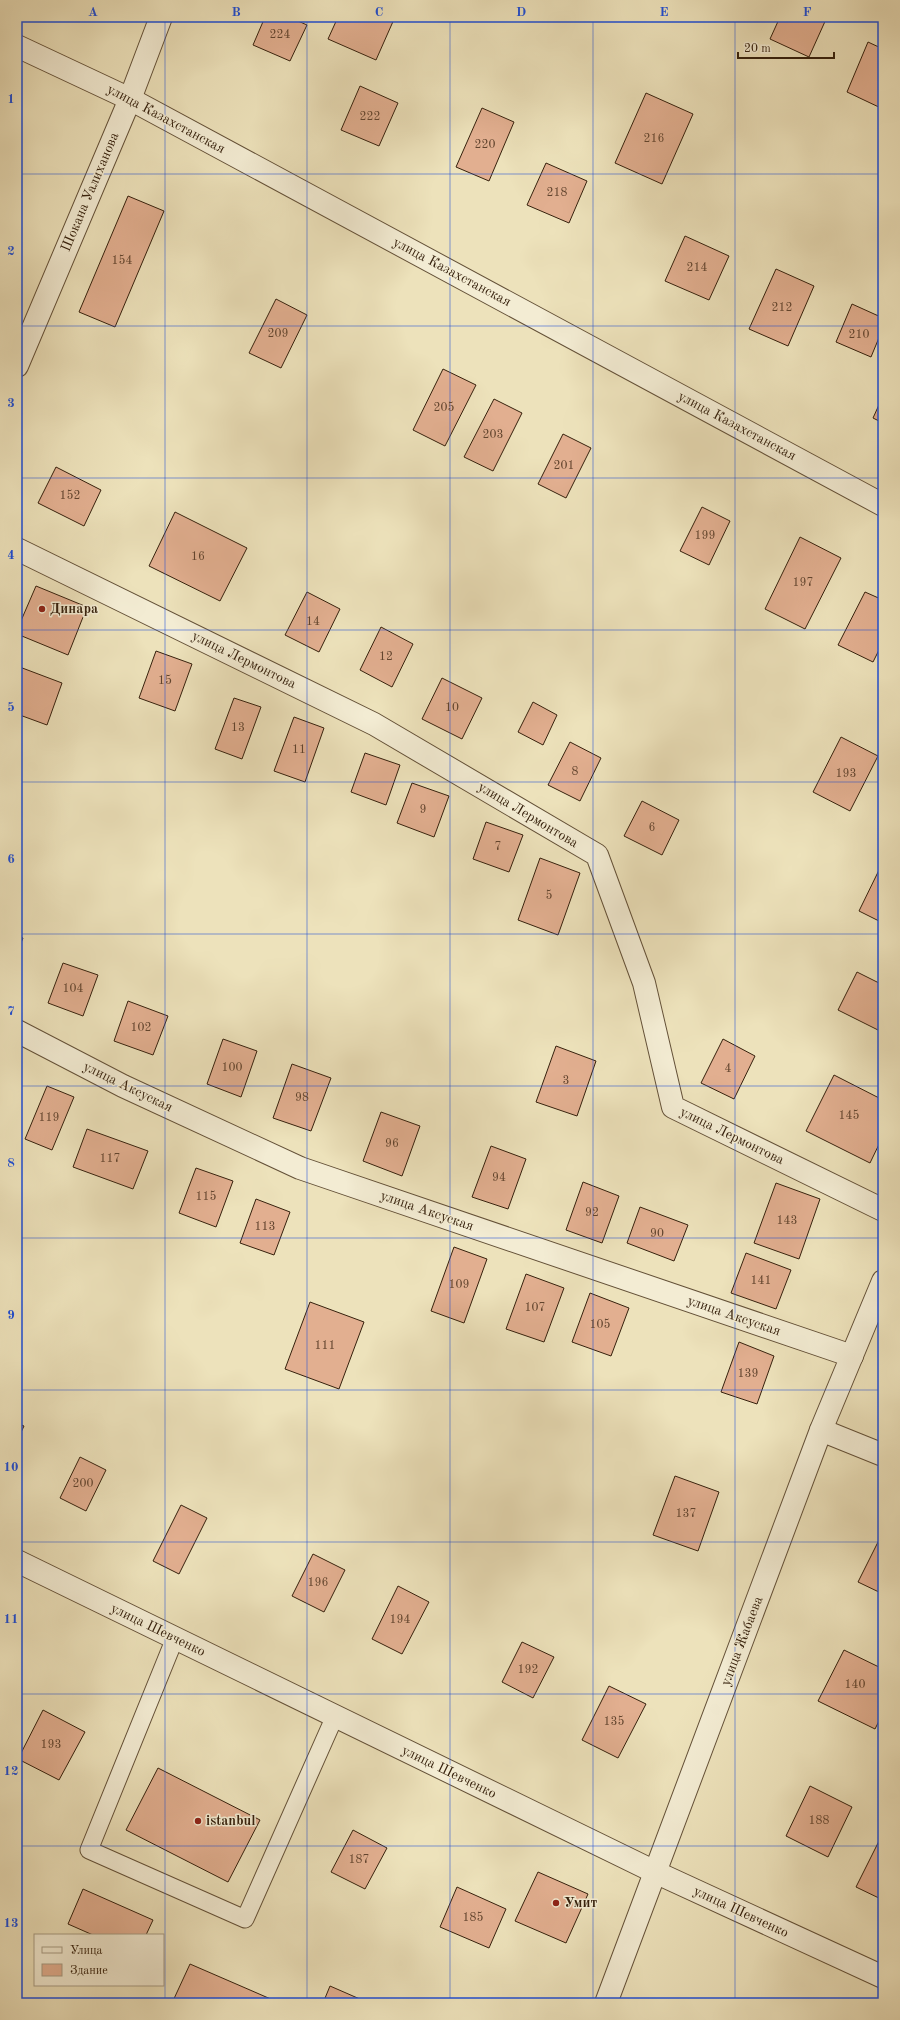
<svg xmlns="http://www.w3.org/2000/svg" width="900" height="2020" font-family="'Old Standard TT',serif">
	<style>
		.building { fill: #e2af90; stroke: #36210d }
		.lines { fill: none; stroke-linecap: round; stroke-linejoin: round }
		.service-casing { stroke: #645138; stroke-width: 19 }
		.minor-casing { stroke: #645138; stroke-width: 24 }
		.tertiary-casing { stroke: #645138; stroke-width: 24 }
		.service { stroke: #f3ecd3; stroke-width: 17 }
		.minor { stroke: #f3ecd3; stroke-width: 22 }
		.tertiary { stroke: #f3ecd3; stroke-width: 22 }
		.grid { fill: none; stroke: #1d4ed8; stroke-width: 1; stroke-opacity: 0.55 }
		.poi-dot { fill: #8f2418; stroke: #f3ecd3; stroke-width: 1.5 }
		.labels { text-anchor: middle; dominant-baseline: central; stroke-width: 3; stroke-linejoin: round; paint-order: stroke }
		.number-label { font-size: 12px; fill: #61442e }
		.street-label { font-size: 14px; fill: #36210d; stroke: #f3ecd3 }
		.poi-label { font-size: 14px; font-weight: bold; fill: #36210d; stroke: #f3ecd3; text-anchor: start }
		.neatline { fill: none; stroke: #1d4ed8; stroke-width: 1.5 }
		.grid-label { font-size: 13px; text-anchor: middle; font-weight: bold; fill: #1d4ed8 }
	</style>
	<rect width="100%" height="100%" fill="#ede2bb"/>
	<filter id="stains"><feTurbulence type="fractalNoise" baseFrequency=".005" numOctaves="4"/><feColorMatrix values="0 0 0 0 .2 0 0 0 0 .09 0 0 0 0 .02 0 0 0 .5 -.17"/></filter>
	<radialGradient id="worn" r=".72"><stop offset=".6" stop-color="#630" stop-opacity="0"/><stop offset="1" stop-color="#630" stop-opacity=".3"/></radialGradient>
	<path class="building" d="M265 17H289L307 25 290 61 253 45Z
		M338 17H395L376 60 328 39Z
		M780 17H827L809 57 770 39Z
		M868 42 883 49V109L847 92Z
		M360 86 398 103 379 146 341 130Z
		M646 93 693 114 662 184 615 163Z
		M482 108 514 122 489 181 456 167Z
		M546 163 587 181 569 223 527 205Z
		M128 196 164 211 115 327 79 312Z
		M685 236 729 256 709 300 665 281Z
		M776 269 814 286 788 346 749 329Z
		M276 299 307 315 281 368 249 353Z
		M852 304 883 318V328L871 357 836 342Z
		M443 369 476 385 445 446 413 430Z
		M883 396V423L873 418Z
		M494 399 522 413 493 471 464 457Z
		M563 434 591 448 566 498 538 484Z
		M56 467 101 490 84 526 38 503Z
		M702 507 730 521 709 565 680 551Z
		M175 512 247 548 220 601 149 566Z
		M800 537 841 558 805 629 765 609Z
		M36 586 87 607 68 655 17 634V630Z
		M307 592 340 609 319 652 285 635Z
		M865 592 883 600V642L873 662 838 645Z
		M381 627 413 644 392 687 360 670Z
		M156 651 192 664 175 711 139 698Z
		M17 666 62 683 47 725 17 714Z
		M442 678 482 698 462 739 422 719Z
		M234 698 261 707 242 759 215 749Z
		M533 702 557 715 543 745 518 732Z
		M294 717 324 728 305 782 274 771Z
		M841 737 878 756 850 811 813 792Z
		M570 742 601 758 580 801 548 785Z
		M17 743 21 744 17 755Z
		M365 753 400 765 386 805 351 792Z
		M412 783 449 796 434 837 397 823Z
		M642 801 679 820 662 855 624 836Z
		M486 822 523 835 509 872 473 859Z
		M540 858 580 873 558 935 518 920Z
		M880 868 883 869V923L859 911Z
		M17 936 23 938 17 953Z
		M63 963 98 975 83 1016 48 1003Z
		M857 972 883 985V1024L880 1031 838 1010Z
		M128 1001 168 1016 153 1055 114 1041Z
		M223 1039 257 1051 241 1097 207 1084Z
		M723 1039 755 1056 734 1099 701 1083Z
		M556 1046 596 1061 577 1116 536 1102Z
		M292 1064 331 1078 311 1131 273 1118Z
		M834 1075 883 1100V1136L870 1163 806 1131Z
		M47 1086 74 1097 52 1150 25 1139Z
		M381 1112 420 1126 402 1176 363 1161Z
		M87 1129 148 1151 133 1189 73 1167Z
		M491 1146 526 1159 508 1209 472 1197Z
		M196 1168 233 1181 216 1227 179 1213Z
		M583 1182 619 1196 602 1243 566 1230Z
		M776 1183 820 1199 799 1259 754 1243Z
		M256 1199 290 1212 274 1255 240 1243Z
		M640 1207 688 1225 674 1261 627 1243Z
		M454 1247 487 1259 464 1323 431 1311Z
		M746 1253 791 1270 776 1309 731 1293Z
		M526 1274 564 1288 544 1342 506 1329Z
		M590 1293 629 1308 611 1356 572 1342Z
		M310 1302 364 1322 339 1389 285 1369Z
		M739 1342 774 1356 757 1404 721 1392Z
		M17 1423 24 1426 17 1441Z
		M80 1457 106 1470 86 1511 60 1498Z
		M675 1476 719 1492 698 1551 653 1535Z
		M181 1505 207 1518 179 1574 153 1561Z
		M881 1536 883 1537V1589L881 1593 858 1582Z
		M313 1554 345 1570 324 1612 292 1596Z
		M398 1586 429 1602 402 1654 372 1639Z
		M522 1642 554 1657 533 1698 502 1682Z
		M844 1650 883 1669V1713L875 1729 818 1701Z
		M609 1686 646 1704 618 1758 582 1740Z
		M43 1710 85 1732 59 1780 18 1759Z
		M158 1768 260 1820 228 1882 126 1830Z
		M810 1786 852 1807 828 1857 786 1836Z
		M353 1830 387 1848 365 1889 331 1872Z
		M879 1841 883 1843V1900L856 1887Z
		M538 1872 588 1894 566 1943 515 1921Z
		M457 1887 506 1909 489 1948 440 1927Z
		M83 1889 153 1920 146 1935H93L68 1924Z
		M190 1964 273 2000 271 2003H172Z
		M330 1986 369 2003H323Z"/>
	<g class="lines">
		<g class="service-casing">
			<path id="service" d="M175 1638 89 1850 245 1919 335 1716"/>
		</g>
		<g class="minor-casing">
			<path id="minor" d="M17 46 130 99 883 505
				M17 549 374 724 597 855 644 983 673 1107 883 1210
				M17 1031 123 1086 300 1168 852 1356
				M821 1430 883 1455
				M17 1561 655 1872 883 1977"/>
		</g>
		<g class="tertiary-casing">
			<path id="tertiary" d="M17 366 130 99 161 17
				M606 2003 821 1430 883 1281"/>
		</g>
		<use href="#service" class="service"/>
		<use href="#minor" class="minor"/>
		<use href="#tertiary" class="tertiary"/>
	</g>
	<path class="grid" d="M165 17V2003M307 17V2003M450 17V2003M593 17V2003M735 17V2003M17 174H883M17 326H883M17 478H883M17 630H883M17 782H883M17 934H883M17 1086H883M17 1238H883M17 1390H883M17 1542H883M17 1694H883M17 1846H883"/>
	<g class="poi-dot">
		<circle cx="42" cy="609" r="4"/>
		<circle cx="198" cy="1821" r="4"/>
		<circle cx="556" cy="1903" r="4"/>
	</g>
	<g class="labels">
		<g class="number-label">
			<text x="280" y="35">224</text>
			<text x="370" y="117">222</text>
			<text x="654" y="139">216</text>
			<text x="485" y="145">220</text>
			<text x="557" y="193">218</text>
			<text x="122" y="261">154</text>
			<text x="697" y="268">214</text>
			<text x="782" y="308">212</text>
			<text x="278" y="334">209</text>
			<text x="859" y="335">210</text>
			<text x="444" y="408">205</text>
			<text x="493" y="435">203</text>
			<text x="564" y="466">201</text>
			<text x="70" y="496">152</text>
			<text x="705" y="536">199</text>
			<text x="198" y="557">16</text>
			<text x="803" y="583">197</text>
			<text x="313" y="622">14</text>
			<text x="386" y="657">12</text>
			<text x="165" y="681">15</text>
			<text x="452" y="708">10</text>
			<text x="238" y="728">13</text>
			<text x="299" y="750">11</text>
			<text x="575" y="772">8</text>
			<text x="846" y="774">193</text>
			<text x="423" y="810">9</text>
			<text x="652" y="828">6</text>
			<text x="498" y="847">7</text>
			<text x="549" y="896">5</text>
			<text x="73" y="989">104</text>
			<text x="141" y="1028">102</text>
			<text x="232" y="1068">100</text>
			<text x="728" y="1069">4</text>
			<text x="566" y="1081">3</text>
			<text x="302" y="1098">98</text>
			<text x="849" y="1116">145</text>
			<text x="49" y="1118">119</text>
			<text x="392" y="1144">96</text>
			<text x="110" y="1159">117</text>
			<text x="499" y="1178">94</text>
			<text x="206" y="1197">115</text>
			<text x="592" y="1213">92</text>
			<text x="787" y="1221">143</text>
			<text x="265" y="1227">113</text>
			<text x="657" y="1234">90</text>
			<text x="761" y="1281">141</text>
			<text x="459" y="1285">109</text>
			<text x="535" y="1308">107</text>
			<text x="600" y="1325">105</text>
			<text x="325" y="1346">111</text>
			<text x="748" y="1374">139</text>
			<text x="83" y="1484">200</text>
			<text x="686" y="1514">137</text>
			<text x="318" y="1583">196</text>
			<text x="400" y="1620">194</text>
			<text x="528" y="1670">192</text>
			<text x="855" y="1685">140</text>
			<text x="614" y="1722">135</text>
			<text x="51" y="1745">193</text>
			<text x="819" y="1821">188</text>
			<text x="359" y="1860">187</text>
			<text x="473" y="1918">185</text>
		</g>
		<g class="street-label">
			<text transform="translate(166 119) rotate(28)">улица Казахстанская</text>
			<text transform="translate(90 192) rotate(-67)">Шокана Уалиханова</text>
			<text transform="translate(452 272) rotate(28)">улица Казахстанская</text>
			<text transform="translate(737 426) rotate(28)">улица Казахстанская</text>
			<text transform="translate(244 660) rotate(26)">улица Лермонтова</text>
			<text transform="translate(528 815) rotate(31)">улица Лермонтова</text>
			<text transform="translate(128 1087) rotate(26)">улица Аксуская</text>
			<text transform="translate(732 1136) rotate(26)">улица Лермонтова</text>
			<text transform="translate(427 1211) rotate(19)">улица Аксуская</text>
			<text transform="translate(734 1316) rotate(19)">улица Аксуская</text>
			<text transform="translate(158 1630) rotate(26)">улица Шевченко</text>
			<text transform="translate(742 1641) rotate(-69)">улица Жабаева</text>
			<text transform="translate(449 1772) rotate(26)">улица Шевченко</text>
			<text transform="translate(741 1912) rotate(25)">улица Шевченко</text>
		</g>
		<g class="poi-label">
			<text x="50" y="609">Динара</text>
			<text x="206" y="1821">istanbul</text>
			<text x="564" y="1903">Умит</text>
		</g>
	</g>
	<rect width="900" height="2020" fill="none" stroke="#ede2bb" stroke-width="44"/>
	<rect x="34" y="1934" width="130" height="52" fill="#f3ecd3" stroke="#a79b84"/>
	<rect x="42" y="1947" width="20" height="6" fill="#f3ecd3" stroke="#a79b84"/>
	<text x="70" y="1954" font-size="12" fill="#36210d">Улица</text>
	<rect x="42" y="1964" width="20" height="12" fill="#e2af90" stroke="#a79b84"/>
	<text x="70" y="1974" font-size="12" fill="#36210d">Здание</text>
	<path d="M738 52v6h96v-6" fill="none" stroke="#36210d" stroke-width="2"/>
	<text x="744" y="52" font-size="12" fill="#36210d" stroke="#f3ecd3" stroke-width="3" paint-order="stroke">20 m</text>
	<rect x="22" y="22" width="856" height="1976" class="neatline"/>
	<g class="grid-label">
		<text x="93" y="16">A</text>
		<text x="236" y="16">B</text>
		<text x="379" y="16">C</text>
		<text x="521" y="16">D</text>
		<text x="664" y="16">E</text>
		<text x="807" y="16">F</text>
		<text x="11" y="103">1</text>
		<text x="11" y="255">2</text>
		<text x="11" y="407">3</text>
		<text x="11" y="559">4</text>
		<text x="11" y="711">5</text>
		<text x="11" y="863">6</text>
		<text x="11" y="1015">7</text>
		<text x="11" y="1167">8</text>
		<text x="11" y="1319">9</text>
		<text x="11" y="1471">10</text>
		<text x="11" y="1623">11</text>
		<text x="11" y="1775">12</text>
		<text x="11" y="1927">13</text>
	</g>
	<rect width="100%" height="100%" filter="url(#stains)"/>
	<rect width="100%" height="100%" fill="url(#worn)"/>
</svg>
